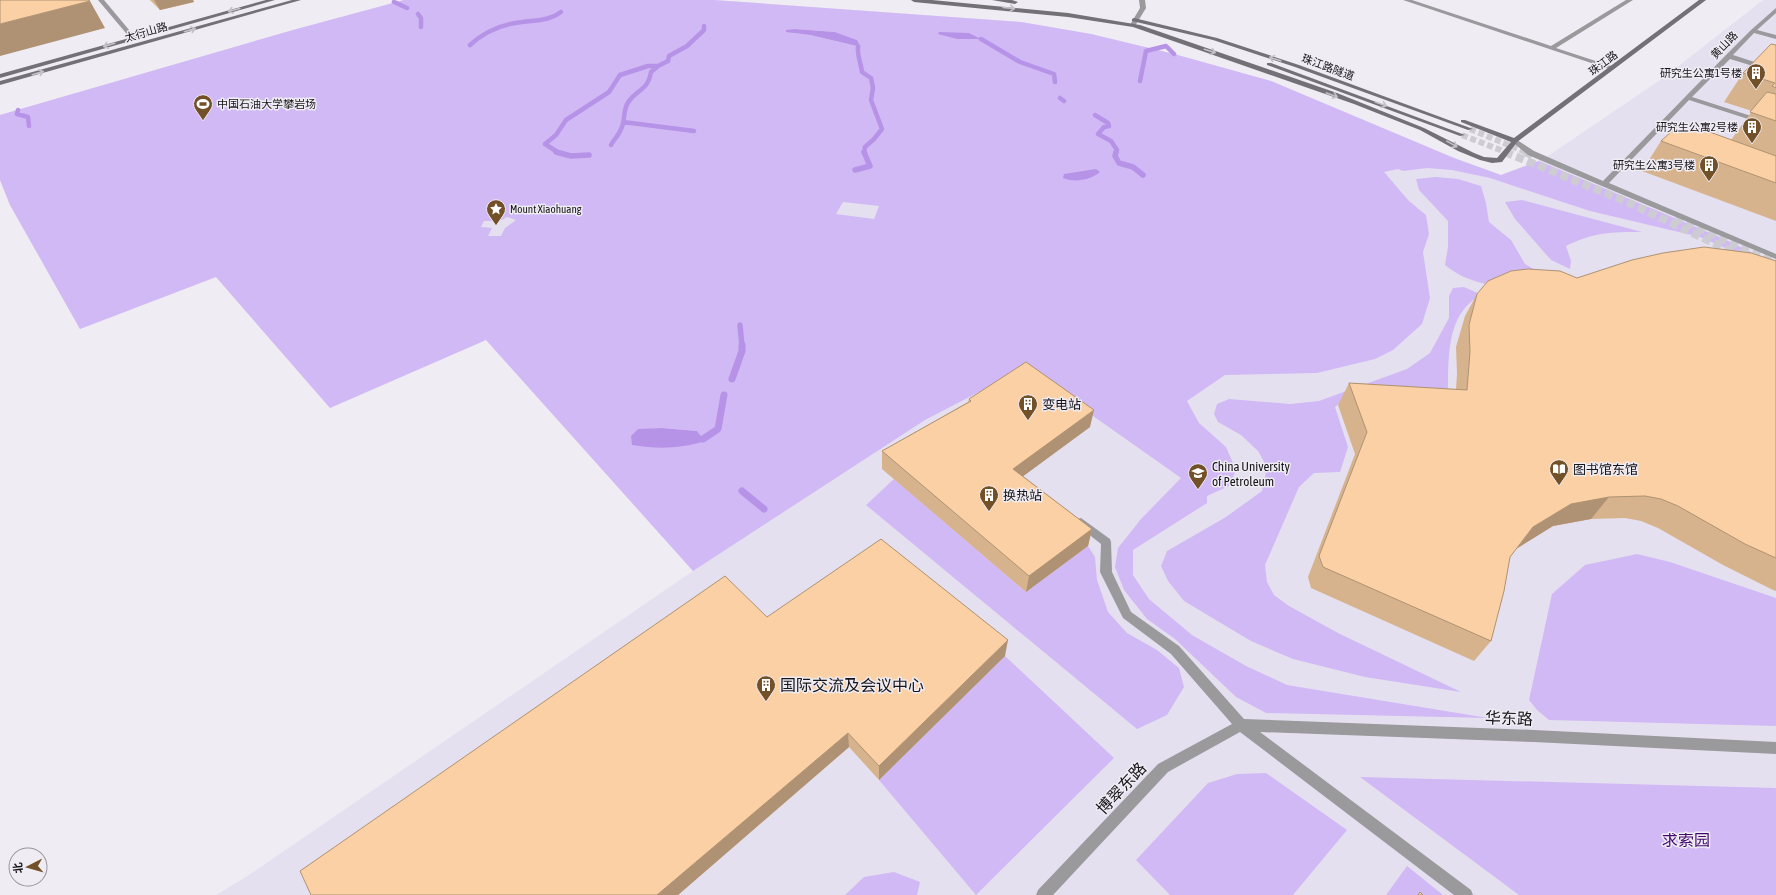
<svg xmlns="http://www.w3.org/2000/svg" width="1776" height="895" font-family="'Asap Condensed','Noto Sans SC',sans-serif">
	<style>
		.built { fill: #e5e0ef }
		.green { fill: #d1b9f5; fill-rule: evenodd }
		.water { fill: #b693e7 }
		.lines { fill: none; stroke-linecap: round; stroke-linejoin: round }
		.stream-far2 { stroke: #b693e7; stroke-width: 4.5 }
		.stream-far1 { stroke: #b693e7; stroke-width: 5.5 }
		.stream { stroke: #b693e7; stroke-width: 7 }
		.secondary-tunnel-far1 { stroke: #ceccd3; stroke-width: 6; stroke-dasharray: 6 3; stroke-linecap: butt }
		.secondary-tunnel { stroke: #ceccd3; stroke-width: 8; stroke-dasharray: 8 4; stroke-linecap: butt }
		.street { fill: #9a999c; fill-rule: evenodd }
		.secondary { fill: #737176; fill-rule: evenodd }
		.wall { fill: #d7b38d }
		.shaded-wall { fill: #af9273 }
		.building { fill: #fad0a4; stroke: #af9273 }
		.oneway { stroke: #c4c1c8 }
		.labels { text-anchor: middle; dominant-baseline: central; stroke-width: 3; stroke-linejoin: round; paint-order: stroke }
		.far-street-label { font-size: 11px; fill: #161518; stroke: #efecf4 }
		.far-poi-label { font-size: 11px; fill: #161518; stroke: #efecf4; text-anchor: end }
		.poi-label { font-size: 13px; fill: #161518; stroke: #efecf4; text-anchor: start }
		.near-poi-label { font-size: 16px; fill: #161518; stroke: #efecf4; text-anchor: start }
		.near-street-label { font-size: 16px; fill: #161518; stroke: #efecf4 }
		.near-park-label { font-size: 16px; fill: #420a6f; stroke: #efecf4 }
	</style>
	<rect width="100%" height="100%" fill="#efecf4"/>
	<path class="built" d="M404 0H714L1021 22 1091 34 1174 54 1271 81 1454 158 1501 175 1545 158 1663 78 1763 0H1776V895H216L249 875 693 571 486 340 330 408 216 277 80 329 10 205 0 180V115L293 30Z"/>
	<path class="green" d="M404 0H714L1021 22 1091 34 1174 54 1271 81 1454 158 1501 175 1539 161 1722 238 1776 264V270L1700 237 1590 211 1490 178 1452 170 1427 168 1403 171 1398 169 1384 172 1409 201 1426 215 1429 234 1423 252 1430 298 1422 324 1393 350 1375 359 1317 373 1225 375 1187 401 1199 423 1226 447 1236 470 1229 486 1207 496V503L1133 550V575L1149 599 1192 635 1246 666 1287 685 1488 718 1266 713 1236 697 1175 639 1147 619 1124 590 1115 567 1118 548 1141 519 1181 478 1025 368 925 420 693 571 486 340 330 408 216 277 80 329 10 205 0 180V115L293 30ZM795 29 835 32 857 40 861 47 810 35 794 33ZM843 202 879 206 874 219 836 214ZM507 217 516 220 505 228 501 236H488L492 228 481 227 484 221H500ZM662 428 697 431 705 441 638 430Z
		M1436 177 1458 179 1481 186 1486 203 1489 222 1511 240 1525 264 1568 289C1527 287 1478 293 1445 265L1448 247V221L1419 190 1416 179Z
		M1522 200 1642 232C1611 232 1594 232 1566 246L1571 261 1570 269 1551 260 1515 219 1505 202Z
		M1464 287 1482 295C1444 313 1449 363 1448 398L1341 402 1335 407 1348 447 1340 472 1314 473 1299 487 1265 565 1267 582 1274 595 1289 606 1338 633 1461 692 1365 677 1293 659 1251 641 1184 601 1168 581 1161 566 1167 551 1226 517 1262 491 1267 467 1258 451 1241 435 1218 422 1214 414 1217 404 1229 399 1290 404 1319 401 1407 369 1430 353 1449 318V296L1453 288Z
		M894 479 1026 592 1088 546 1095 557 1097 580 1108 612 1127 633 1157 650 1179 668 1184 687 1167 715 1137 729 866 505Z
		M1637 554 1670 562 1776 598V726L1549 720 1537 710 1529 700 1552 594 1585 565Z
		M1005 656 1114 758 976 895 879 780Z
		M1266 773 1347 830 1293 895H1170L1136 860 1208 783 1237 774Z
		M1360 777 1776 788V895H1519Z
		M1407 866 1443 895H1386Z
		M894 872 920 882 917 895H845L864 877Z"/>
	<path class="water" d="M795 29 835 32 857 40 861 47 810 35 786 32V30Z
		M939 32 969 33 981 39H957L938 34Z
		M1096 169 1100 172C1091 180 1074 183 1063 178L1064 174Z
		M662 428 697 431 705 441C680 449 657 449 632 445L631 436 638 429Z"/>
	<g class="lines">
		<path class="stream-far2" d="M394 2 407 8
			M418 14 421 18V27
			M981 39 1020 62 1054 74 1055 82
			M470 45C484 32 503 24 522 22 536 20 549 21 561 12
			M858 47C857 56 861 63 862 72L871 78 873 88 871 100 882 129 874 139 865 147 864 153
			M1140 81 1146 51 1166 46 1174 54
			M1060 98 1064 101
			M18 110 17 114 28 117 29 126
			M1095 115 1108 123 1109 126 1104 127 1098 134 1111 141 1117 150 1116 153
			M623 122 694 131
			M611 145C614 139 619 135 621 129 626 120 622 110 629 101 638 89 648 90 651 72L658 66
			M559 153 545 144 556 135 566 120 609 92 620 75 648 66H658L668 61 669 56 687 46 704 30V26"/>
		<path class="stream-far1" d="M556 152 571 156 589 155
			M1116 152 1115 156 1119 163 1133 167 1143 175
			M855 170 870 166 864 152
			M740 325 742 346"/>
		<path class="stream" d="M732 379 742 351V345
			M703 439 718 429 724 395
			M742 491 764 509"/>
		<path class="secondary-tunnel-far1" d="M1470 129 1528 153
			M1462 135 1508 153"/>
		<path class="secondary-tunnel" d="M1505 152 1625 201 1741 256
			M1525 152 1536 157
			M1676 217 1776 263"/>
		<path class="street" d="M98 0H104L135 37V39H131Z
			M1139 0H1145L1146 8 1135 26H1131L1130 25 1140 8Z
			M1403 0H1412L1551 46 1626 0H1633L1556 48 1614 67 1615 68 1612 70Z
			M1776 8V13L1757 30 1776 35V39L1754 33 1733 55 1776 69V73L1730 59 1692 97 1776 124V128L1689 100 1609 183 1776 254V259L1528 155 1511 141 1517 140 1534 151 1603 181 1726 55 1751 30Z
			M1081 518 1110 539 1111 542 1112 572 1131 612 1179 646 1244 719 1534 730 1776 742V754L1534 742 1260 732 1471 890 1473 895H1454L1240 732 1168 772 1053 895H1036L1038 890 1158 764 1232 724 1171 654 1123 618 1100 572 1101 544 1077 525 1076 522 1077 519Z"/>
		<path class="secondary" d="M266 0H275L0 78V74Z
			M292 0H301L0 85V81Z
			M911 0H932L1068 13 1140 25 1337 93 1424 128 1474 153 1484 157 1497 158 1511 142 1461 122V120H1465L1514 138 1699 0H1706L1517 142 1502 162 1492 163 1480 160 1458 151 1420 130 1354 104 1133 27 1068 17 914 2Z
			M992 0H1012L1018 2 1015 4Z
			M1134 18 1217 38 1299 65 1473 129 1468 130 1295 67 1213 40 1132 21V19Z
			M1267 63H1271L1465 135 1460 136 1267 65Z"/>
	</g>
	<path class="wall" d="M150 0H193L194 2 160 10Z
		M1776 45V221L1642 171 1661 141 1731 140 1752 111 1724 102 1743 73Z
		M1776 261V591L1773 590 1723 565 1658 528 1641 521 1625 518 1591 519 1553 526 1516 549 1510 557 1491 641 1474 661 1311 588 1308 577 1355 454 1338 405 1349 383 1456 389 1457 374 1456 347 1465 316 1477 294 1577 278Z
		M969 399 1090 427 1023 476 1092 529 1088 546 1026 592 882 469V451L968 402Z
		M767 617 1005 656 879 780 849 747 678 895H311Z"/>
	<path class="shaded-wall" d="M154 0H193L194 2 160 10Z
		M90 1 105 28 0 56V24Z
		M1094 410 1090 427 1010 486 1013 469Z
		M1609 497 1591 519 1553 526 1516 549 1533 527 1571 504Z
		M1092 529 1088 546 1026 592 1029 576Z
		M1008 640 1005 656 879 780V766Z
		M848 733 849 747 678 895H657Z"/>
	<path class="building" d="M0 0H88L90 1 0 24Z
		M1771 44 1776 45V88L1772 86 1775 83 1743 73Z
		M1767 92 1776 94V121L1750 112Z
		M1682 122 1776 156V183L1661 141Z
		M1704 247 1751 253 1776 261V558L1745 544 1678 506 1661 499 1645 496 1609 497 1571 504 1533 527 1510 557 1504 591 1491 641 1323 567 1319 556 1367 432 1349 383 1467 390 1470 352 1469 325 1477 294 1488 281 1511 271 1528 269 1560 271 1577 278 1632 260 1663 253Z
		M1026 362 1094 410 1013 469 1092 529 1029 576 882 451 971 401 969 399Z
		M881 539 1008 640 879 766 848 733 657 895H311L300 871 725 576 767 617Z
		M1420 892 1423 895H1418Z"/>
	<defs><path id="oneway-shaft" d="M-6 0H5M1.5-3L5.5 0L1.5 3" fill="none" stroke-width="1.6" stroke-linecap="round" stroke-linejoin="round"/></defs>
	<g class="oneway">
		<use href="#oneway-shaft" transform="translate(1009 8) rotate(6)"/>
		<use href="#oneway-shaft" transform="translate(234 10) rotate(165)"/>
		<use href="#oneway-shaft" transform="translate(190 30) rotate(-16)"/>
		<use href="#oneway-shaft" transform="translate(109 45) rotate(164)"/>
		<use href="#oneway-shaft" transform="translate(1210 51) rotate(17)"/>
		<use href="#oneway-shaft" transform="translate(1275 59) rotate(-162)"/>
		<use href="#oneway-shaft" transform="translate(38 73) rotate(-16)"/>
		<use href="#oneway-shaft" transform="translate(1332 95) rotate(20)"/>
		<use href="#oneway-shaft" transform="translate(1381 104) rotate(20)"/>
		<use href="#oneway-shaft" transform="translate(1452 144) rotate(29)"/>
	</g>
	<defs>
		<g id="building-pin" transform="scale(1)"><path d="M0 17L-7.5 6A9.5 9.5 0 1 1 7.5 6Z" fill="#725028" stroke="#efecf4"/><path d="M-4-6H4V6H1V3H-1V6H-4ZM-2.5-4.3h1.7v1.8h-1.7ZM.8-4.3h1.7v1.8H.8ZM-2.5-1h1.7V.8h-1.7ZM.8-1h1.7V.8H.8Z" fill="#fff"/></g>
		<g id="stadium-pin" transform="scale(1)"><path d="M0 17L-7.5 6A9.5 9.5 0 1 1 7.5 6Z" fill="#725028" stroke="#efecf4"/><path d="M0-5a6.5 5 0 1 0 0 10a6.5 5 0 1 0 0-10ZM-3.5-1.8h7v3.6h-7Z" fill="#fff"/></g>
		<g id="sight-pin" transform="scale(1)"><path d="M0 17L-7.5 6A9.5 9.5 0 1 1 7.5 6Z" fill="#725028" stroke="#efecf4"/><path d="M0-6L1.8-2.2L6-1.7L2.9 1.2L3.7 5.4L0 3.3L-3.7 5.4L-2.9 1.2L-6-1.7L-1.8-2.2Z" fill="#fff"/></g>
		<g id="library-pin" transform="scale(1)"><path d="M0 17L-7.5 6A9.5 9.5 0 1 1 7.5 6Z" fill="#725028" stroke="#efecf4"/><path d="M-6-4Q-3-5.5-.7-3.5V5Q-3 3-6 4ZM6-4Q3-5.5 .7-3.5V5Q3 3 6 4Z" fill="#fff"/></g>
		<g id="university-pin" transform="scale(1)"><path d="M0 17L-7.5 6A9.5 9.5 0 1 1 7.5 6Z" fill="#725028" stroke="#efecf4"/><path d="M0-5L7-2L0 1L-7-2ZM-4 1L0 2.5L4 1V4Q0 6-4 4Z" fill="#fff"/></g>
	</defs>
	<g fill-rule="evenodd">
		<use href="#building-pin" x="1756" y="73"/>
		<use href="#stadium-pin" x="203" y="104"/>
		<use href="#building-pin" x="1752" y="127"/>
		<use href="#building-pin" x="1709" y="165"/>
		<use href="#sight-pin" x="496" y="209"/>
		<use href="#building-pin" x="1028" y="404"/>
		<use href="#library-pin" x="1559" y="469"/>
		<use href="#university-pin" x="1198" y="473"/>
		<use href="#building-pin" x="989" y="495"/>
		<use href="#building-pin" x="766" y="685"/>
	</g>
	<g class="labels">
		<g class="far-street-label">
			<text transform="translate(146 32) rotate(-16)">太行山路</text>
			<text transform="translate(1724 45) rotate(-46)">黄山路</text>
			<text transform="translate(1603 63) rotate(-37)">珠江路</text>
			<text transform="translate(1328 67) rotate(20)">珠江路隧道</text>
		</g>
		<g class="far-poi-label">
			<text x="1742" y="73">研究生公寓1号楼</text>
			<text x="217" y="104" text-anchor="start">中国石油大学攀岩场</text>
			<text x="1738" y="127">研究生公寓2号楼</text>
			<text x="1695" y="165">研究生公寓3号楼</text>
			<text x="510" y="209" text-anchor="start">Mount Xiaohuang</text>
		</g>
		<g class="poi-label">
			<text x="1042" y="404">变电站</text>
			<text x="1212" y="466">China University<tspan x="1212" dy="15">of Petroleum</tspan></text>
			<text x="1573" y="469">图书馆东馆</text>
			<text x="1003" y="495">换热站</text>
		</g>
		<g class="near-poi-label">
			<text x="780" y="685">国际交流及会议中心</text>
		</g>
		<g class="near-street-label">
			<text transform="translate(1509 718) rotate(2)">华东路</text>
			<text transform="translate(1121 788) rotate(-47)">博翠东路</text>
		</g>
		<g class="near-park-label">
			<text x="1686" y="840">求索园</text>
		</g>
	</g>
	<g transform="translate(28 867) rotate(264)"><circle r="19" fill="#efecf4" stroke="#98969c"/>
	<path d="M0-3L7 15L0 10L-7 15Z" fill="#725028"/>
	<text y="-6" font-size="11" font-weight="bold" text-anchor="middle" fill="#161518">北</text>
	</g>
</svg>
